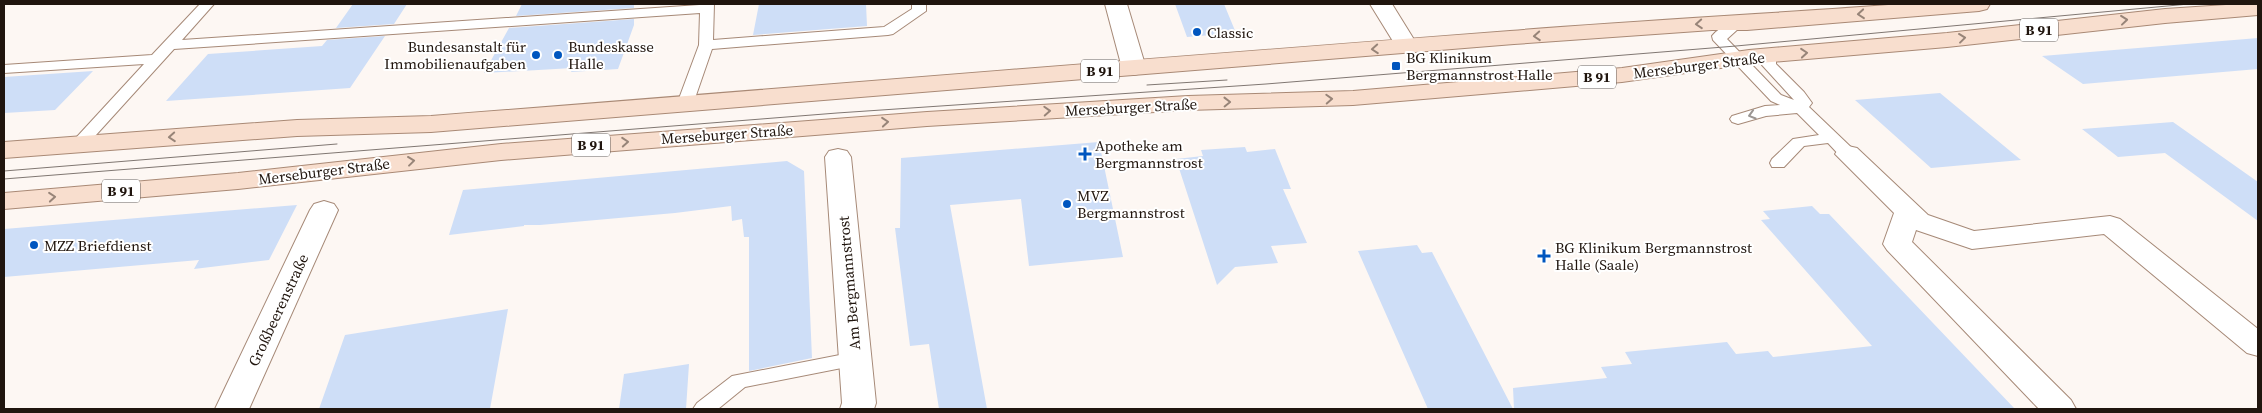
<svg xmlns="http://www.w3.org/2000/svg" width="2262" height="413" font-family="'Source Serif 4',serif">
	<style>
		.building { fill: #cedef7 }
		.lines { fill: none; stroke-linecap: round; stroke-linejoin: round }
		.lane-casing { stroke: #a68977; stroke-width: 2 }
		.street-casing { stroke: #a68977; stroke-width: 2 }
		.primary-casing { stroke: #a98975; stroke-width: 2 }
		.lane { fill: #fff; fill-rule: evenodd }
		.street { fill: #fff; fill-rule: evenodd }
		.primary { fill: #f8dece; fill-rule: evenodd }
		.tram { stroke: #807772; stroke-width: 1 }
		.oneway { stroke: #978478 }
		.oneway2 { stroke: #9b9693 }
		.poi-dot { fill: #0056bf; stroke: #fff; stroke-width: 2 }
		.labels { text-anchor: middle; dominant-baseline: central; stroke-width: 4; stroke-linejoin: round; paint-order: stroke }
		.shield { fill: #fff; stroke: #635b56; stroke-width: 1 }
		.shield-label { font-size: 14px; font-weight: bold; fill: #20150e }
		.poi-label { font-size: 15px; fill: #20150e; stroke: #fff; text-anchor: start }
		.street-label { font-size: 15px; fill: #20150e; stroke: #fff }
	</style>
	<rect width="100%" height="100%" fill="#fdf7f3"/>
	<path class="building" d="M353 4H407L394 24 336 28Z
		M522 4H634V8L516 16Z
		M759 4H866L867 26 753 35Z
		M1175 4H1224L1236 33 1187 37Z
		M634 19V25L618 69 571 72 573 68 484 73 509 28Z
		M385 36 350 88 166 101 208 54 322 46 327 40Z
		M2258 38V69L2083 84 2042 56Z
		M93 71 55 110 4 113V77Z
		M1940 93 2021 160 1931 168 1855 100Z
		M2173 122 2258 182V221L2165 153 2118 157 2082 129Z
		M1099 142 1123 257 1029 266 1021 199 950 205 987 409H939L929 344 910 346 895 228H900L901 158Z
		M1245 147 1247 152 1275 149 1291 189H1283L1307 243 1271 246 1278 263 1235 267 1217 285 1176 159 1203 156 1201 150Z
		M787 161 804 171 812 358 749 371V237H744L742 219 732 221 731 206 675 213 540 225H524V226L449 235 463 190Z
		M297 205 269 260 194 269 199 260 4 277V229Z
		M1812 206 1820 214H1829L2015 409H1514L1513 388 1607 378 1601 367 1632 364 1625 352 1727 342 1736 354 1768 351 1773 357 1872 346 1761 220 1770 219 1763 211Z
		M1417 245 1422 253 1432 252 1513 409H1428L1358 251Z
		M508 309 490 409H319L345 335Z
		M689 364 686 409H619L624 374Z"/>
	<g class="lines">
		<g class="lane-casing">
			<path id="lane" d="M200 4H214L182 40 714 4 713 40 884 27 912 9V4H926V11L893 34 888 35 712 49 693 104 691 107H679L677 104 699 45 700 13 174 49 86 146H74L72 143 74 140 144 64 4 73V65L152 55Z
				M1747 19 1752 20 1754 23 1752 26 1738 29 1727 39 1781 95 1794 100 1762 65 1761 59C1765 52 1773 50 1780 52L1782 55 1776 61V64L1804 92 1812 103 1809 107 1854 150 1856 154 1854 158H1842L1828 143 1804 146 1784 167H1772L1770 163 1772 159 1793 139 1819 135 1797 113 1766 116 1738 124 1732 122 1730 119 1732 116 1765 106 1780 105 1771 101 1713 40 1712 36C1721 25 1733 22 1747 19Z
				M855 352 862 354 865 359 862 364 745 387 718 409H693L697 403 732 376Z"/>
		</g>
		<g class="street-casing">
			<path id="street" d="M1105 4H1127L1146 68 1142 73 1134 75 1126 73 1122 68Z
				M1370 4H1392L1418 46 1415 51 1407 53 1399 51Z
				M1848 146 1857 148 1928 215 1974 231 2110 216 2120 219 2258 329V356L2247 353 2104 234 1972 249 1916 230 1912 242 2071 400 2076 409H2039L1887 250 1883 244 1894 213 1835 154 1839 148Z
				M838 149 847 151 851 157 876 403 874 409H840L842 403 825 157 829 151Z
				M324 201 334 204 338 210 249 409H215L310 210 314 204Z"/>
		</g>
		<g class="primary-casing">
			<path id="primary" d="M1902 4H1990L1987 9 1979 11 1747 30H1712L1514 44 431 132 297 136 4 158V142L297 120 431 116C791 88 1150 58 1510 31 1641 20 1771 14 1902 4Z
				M2241 4H2258V15L2165 23 1947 47 1749 64 1622 82 1353 105 1188 110 927 126 501 160 238 189 4 209V193L238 173 501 144 927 112 1188 96 1353 91 1622 68 1749 50 1947 33 2165 9Z"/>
		</g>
		<use href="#lane" class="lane"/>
		<use href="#street" class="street"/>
		<use href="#primary" class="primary"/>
		<path class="tram" d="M1147 85 1227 80
			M4 171 337 144
			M4 179 837 113 1266 84 1736 46 2189 4"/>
	</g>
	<defs><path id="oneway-chevron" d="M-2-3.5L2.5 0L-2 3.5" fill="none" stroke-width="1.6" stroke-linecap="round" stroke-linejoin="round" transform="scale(1.25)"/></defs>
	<g class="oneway">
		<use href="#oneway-chevron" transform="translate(1861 14) rotate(175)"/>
		<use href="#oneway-chevron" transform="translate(2124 20) rotate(-6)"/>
		<use href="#oneway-chevron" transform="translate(1699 24) rotate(176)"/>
		<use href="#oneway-chevron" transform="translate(1537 36) rotate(176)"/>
		<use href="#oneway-chevron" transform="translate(1962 38) rotate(-7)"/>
		<use href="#oneway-chevron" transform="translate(1375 49) rotate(176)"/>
		<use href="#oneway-chevron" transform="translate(1804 53) rotate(-5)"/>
		<use href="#oneway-chevron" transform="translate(1329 99) rotate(-3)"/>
		<use href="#oneway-chevron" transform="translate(1227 102) rotate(-1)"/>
		<use href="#oneway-chevron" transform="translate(1047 111) rotate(-3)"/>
		<use href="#oneway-chevron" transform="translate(885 122) rotate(-5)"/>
		<use href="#oneway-chevron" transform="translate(172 137) rotate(176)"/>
		<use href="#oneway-chevron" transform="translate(625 142) rotate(-4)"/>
		<use href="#oneway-chevron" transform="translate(411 161) rotate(-7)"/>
		<use href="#oneway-chevron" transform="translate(52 197) rotate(-5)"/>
	</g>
	<use class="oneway2" href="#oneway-chevron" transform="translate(1752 115) rotate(163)"/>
	<g class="poi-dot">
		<circle cx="1197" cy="32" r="5"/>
		<circle cx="536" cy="55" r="5"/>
		<circle cx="558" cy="55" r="5"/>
		<rect x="1391" y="61" width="10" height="10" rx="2.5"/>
		<path d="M1082.5 146.5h5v5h5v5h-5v5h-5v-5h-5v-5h5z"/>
		<circle cx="1067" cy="204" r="5"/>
		<circle cx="34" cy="245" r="5"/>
		<path d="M1541.5 248.5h5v5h5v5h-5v5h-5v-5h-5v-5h5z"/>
	</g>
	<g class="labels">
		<g class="shield">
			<rect x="2020" y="18.5" width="38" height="23" rx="4"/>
			<rect x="1081" y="59.5" width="38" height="23" rx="4"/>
			<rect x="1578" y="65.5" width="38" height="23" rx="4"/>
			<rect x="572" y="133.5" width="38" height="23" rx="4"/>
			<rect x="102" y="179.5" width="38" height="23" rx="4"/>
		</g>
		<g class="shield-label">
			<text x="2039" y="30">B 91</text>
			<text x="1100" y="71">B 91</text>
			<text x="1597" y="77">B 91</text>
			<text x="591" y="145">B 91</text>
			<text x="121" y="191">B 91</text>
		</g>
		<g class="poi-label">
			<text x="1207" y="32">Classic</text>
			<text x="526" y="46" text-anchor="end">Bundesanstalt für<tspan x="526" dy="17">Immobilienaufgaben</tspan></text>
			<text x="568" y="46">Bundeskasse<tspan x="568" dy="17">Halle</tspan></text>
			<text x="1406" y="57">BG Klinikum<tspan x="1406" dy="17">Bergmannstrost Halle</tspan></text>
			<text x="1095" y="145">Apotheke am<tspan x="1095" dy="17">Bergmannstrost</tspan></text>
			<text x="1077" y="195">MVZ<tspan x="1077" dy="17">Bergmannstrost</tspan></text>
			<text x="44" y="245">MZZ Briefdienst</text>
			<text x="1555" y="247">BG Klinikum Bergmannstrost<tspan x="1555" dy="17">Halle (Saale)</tspan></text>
		</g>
		<g class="street-label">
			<text transform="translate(1699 65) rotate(-7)">Merseburger Straße</text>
			<text transform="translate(1131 107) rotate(-3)">Merseburger Straße</text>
			<text transform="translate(727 134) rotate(-4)">Merseburger Straße</text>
			<text transform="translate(324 171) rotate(-7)">Merseburger Straße</text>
			<text transform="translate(849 283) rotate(-95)">Am Bergmannstrost</text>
			<text transform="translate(278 310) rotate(-65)">Großbeerenstraße</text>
		</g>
	</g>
	<rect width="2262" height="413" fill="none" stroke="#20150e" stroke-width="10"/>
</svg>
